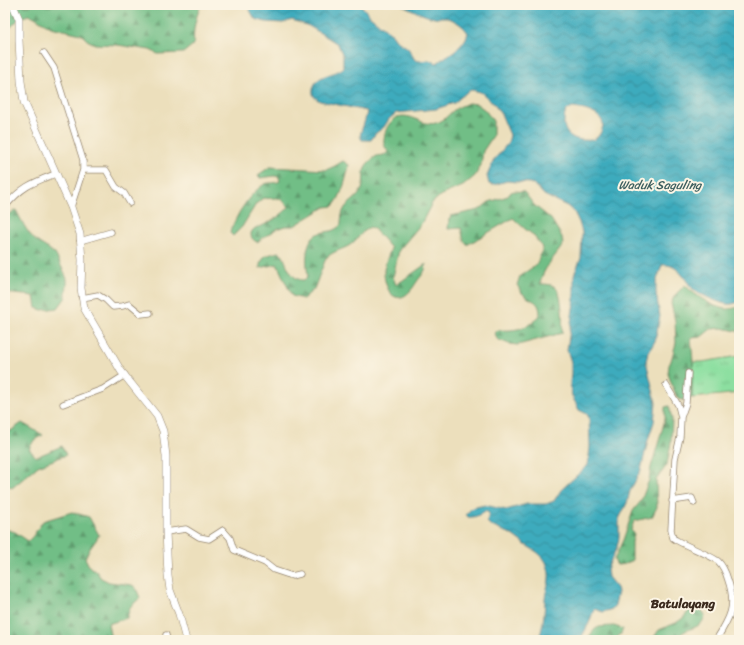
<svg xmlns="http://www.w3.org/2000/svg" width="744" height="645" font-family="Sriracha,sans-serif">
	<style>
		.grass { fill: url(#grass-tufts); stroke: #64845f }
		.forest { fill: url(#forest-firs); stroke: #567452 }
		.water { fill: url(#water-waves); stroke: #3c6a6e; fill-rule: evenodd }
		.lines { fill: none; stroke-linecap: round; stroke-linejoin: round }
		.minor-casing { stroke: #94846d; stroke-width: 7 }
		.major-casing { stroke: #94846d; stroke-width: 8 }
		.minor { stroke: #fff; stroke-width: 5.5 }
		.major { stroke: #fff; stroke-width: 7 }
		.labels { text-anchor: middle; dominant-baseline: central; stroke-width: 4; stroke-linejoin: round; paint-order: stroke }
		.water-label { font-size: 12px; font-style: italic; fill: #3c5e5e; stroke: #fcf5e5 }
		.quarter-label { font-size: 13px; font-weight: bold; fill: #3b2a1e; stroke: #fcf5e5 }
	</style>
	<defs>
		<pattern id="grass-tufts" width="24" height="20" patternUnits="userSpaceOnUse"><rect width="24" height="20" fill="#8cdfa0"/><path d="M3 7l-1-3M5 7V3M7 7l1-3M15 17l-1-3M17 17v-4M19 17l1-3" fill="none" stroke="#7ac089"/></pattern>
		<pattern id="forest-firs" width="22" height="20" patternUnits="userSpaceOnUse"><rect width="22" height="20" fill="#71be86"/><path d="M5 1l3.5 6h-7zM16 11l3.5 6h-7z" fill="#5e9b6d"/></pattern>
		<pattern id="water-waves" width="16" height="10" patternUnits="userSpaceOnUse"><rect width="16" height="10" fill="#3eabbd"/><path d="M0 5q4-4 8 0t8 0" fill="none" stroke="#358b99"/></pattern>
	</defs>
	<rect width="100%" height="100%" fill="#fcf5e5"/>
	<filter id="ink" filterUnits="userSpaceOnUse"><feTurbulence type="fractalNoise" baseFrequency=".025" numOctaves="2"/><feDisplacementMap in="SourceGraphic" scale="8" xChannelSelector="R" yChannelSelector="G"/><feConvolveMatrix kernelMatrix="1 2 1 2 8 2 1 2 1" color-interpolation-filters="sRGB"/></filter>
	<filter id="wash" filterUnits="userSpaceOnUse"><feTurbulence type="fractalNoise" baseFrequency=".012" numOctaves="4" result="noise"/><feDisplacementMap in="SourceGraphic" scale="16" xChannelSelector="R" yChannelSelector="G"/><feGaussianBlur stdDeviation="0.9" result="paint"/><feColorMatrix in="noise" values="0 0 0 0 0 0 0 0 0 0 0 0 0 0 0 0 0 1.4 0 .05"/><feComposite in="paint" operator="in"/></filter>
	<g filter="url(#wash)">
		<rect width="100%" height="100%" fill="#ecdfbc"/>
		<path class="grass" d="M739 356V393L692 398 693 362H702Z"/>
		<path class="forest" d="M5 5H201C196 17 192 31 194 44L183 53 158 54 150 50 118 45 95 44 87 40 81 34 51 27 33 16 28 15 19 19 7 31H5Z
			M468 103 477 104 485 110 493 121V136L483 151 481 165 475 176 463 186 441 195 432 203 421 224 399 250 393 277 396 285 426 264C426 271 422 275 418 280 414 286 410 293 404 296 390 303 384 282 384 272 384 264 389 255 391 248L374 229 370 227C362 231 357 240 350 245 342 250 333 251 326 258L314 289 303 299 292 296 277 264 260 268V264L265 256 278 252 282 254C287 264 291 281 304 280L308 276C306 263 304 237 320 233 329 231 333 232 341 225 341 200 354 206 362 189 365 181 362 170 367 164 369 162 374 157 377 156 382 155 384 156 388 152 387 149 384 146 384 144 383 139 386 129 388 126 403 103 420 128 436 123 444 121 448 115 454 110 458 107 464 105 468 103Z
			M343 161 349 165C347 176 341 199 333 206L325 207 294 226H285L276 229 257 242C252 240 248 234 254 229 256 227 260 227 262 226 272 221 282 215 289 207 276 193 278 200 263 198L256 204 242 227 233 236 230 233C235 217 250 192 265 184 270 182 275 184 280 181L279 177 275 176 260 178 258 175 270 167 326 170 335 166Z
			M515 191 524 192 534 205 551 219 562 237 563 245C554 258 543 268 540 284 544 284 551 284 555 287 563 293 563 324 562 333L518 345 509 344 497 339 495 333 498 330C514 331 530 329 540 315 540 299 531 302 522 293 520 291 519 287 517 285L520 276 536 265 542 252V248L540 244 532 234 525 229 513 218 467 245 464 241 461 228 448 229 449 219 451 216 479 210 489 202 508 196 511 192Z
			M16 210C21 220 27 232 34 239 40 245 49 248 55 254 56 255 66 276 67 279 68 286 65 291 66 297L58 308 42 310 36 308 34 296 5 293V217Z
			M685 285C693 294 714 308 726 309 730 309 735 308 739 307V333L737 331 722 328 711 329 701 337 691 338 693 362 692 398 682 400 677 398 668 374 669 365 671 361 676 343 675 321 671 303 675 295Z
			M669 406 672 419 671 442 667 465 656 480 657 507 652 517 634 521 631 530 634 534 632 542V560L625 564 617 565 614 560 623 540 633 511 641 501 649 480 651 467 661 434 665 419V407Z
			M5 422 9 432 22 423 43 435 34 440 29 449 36 457 62 446 66 455 38 466 12 488 5 484Z
			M72 512 89 517 99 535C95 543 88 549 85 558L89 566 96 571 101 578 109 582 132 585 136 588 140 598 130 607 127 618 108 624 111 640H5V529L15 532 28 541 33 536 43 521Z
			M700 608 705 615C702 629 692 626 682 633 680 635 678 638 675 640H652L659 630 676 623 683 618 690 610Z
			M614 626 623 629 621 634 614 640H587C597 625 596 627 614 626Z"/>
		<path class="water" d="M247 5H361L370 16 392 34 397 41 408 48 415 60 420 61 429 60 437 63C448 54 464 48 468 33 463 25 454 19 444 17 441 16 438 19 435 18 426 17 411 9 402 5H739V302C735 303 731 305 727 304 720 304 697 293 692 288 684 279 678 263 662 265L656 283V293L660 316 655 341 648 353 646 361 656 403 654 422 648 440 641 470 630 491 627 503 619 519V538L617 547 607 569 608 577 617 588 618 592 615 605 612 609 603 612 594 609 589 623 580 640H538C543 632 545 607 545 598 546 590 550 581 549 573 547 556 537 552 524 544 519 540 514 536 509 533 502 530 492 528 487 522L489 513 485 511C479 515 475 518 468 517L466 514 472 508 485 505 506 510 527 504H546L554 501 561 490 588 465 590 447 589 418 587 414 579 410 572 396 570 383 571 374V362L567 350 574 302V275L581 258 582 232 579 222 574 212 567 206 544 195 538 188 530 183 507 181 493 185 489 184 487 176 494 160 508 143 510 135 502 116 494 104 482 93 477 91 472 90 468 91 454 103 436 109 396 113 389 119 384 127 376 133 371 140H362L360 136C362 127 366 120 367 111L320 101C316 99 312 96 313 90 315 74 333 76 343 68V56L338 44 309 26 292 20 283 23 266 22 255 19ZM571 108C581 108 608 114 602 129 601 133 598 137 595 139 591 141 586 140 582 140 565 138 561 126 566 111Z"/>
	</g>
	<g filter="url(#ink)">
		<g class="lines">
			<g class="minor-casing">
				<path id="minor" d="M44 53 54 68 83 160V170L71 207
					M83 170H106L116 187 124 193 130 203
					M5 207C21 187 32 183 55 174
					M80 241 111 232
					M82 298 98 295 106 300 113 307 123 306 129 304 141 314 150 313
					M688 373 686 403 681 417 680 437 675 459 671 530 673 538 676 540C688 547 708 554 718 561 723 566 726 573 728 580 737 606 730 618 716 640
					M666 385 678 405 681 417
					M63 404 103 389 125 375
					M672 501 692 498 694 503
					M166 532 186 529 199 537 209 539 223 530 230 538 234 550 265 563 274 570 292 576 300 574
					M166 635 167 640"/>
			</g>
			<g class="major-casing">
				<path id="major" d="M13 5 19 19V40L21 81 24 102 71 207 80 234 82 260 81 288 84 308 121 371 157 416 163 431 166 456V532L168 575 170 590 179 614 186 640"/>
			</g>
			<use href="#minor" class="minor"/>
			<use href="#major" class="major"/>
		</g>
	</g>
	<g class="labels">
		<g class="water-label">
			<text x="660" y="185">Waduk Saguling</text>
		</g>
		<g class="quarter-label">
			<text x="683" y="603">Batulayang</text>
		</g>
	</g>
	<rect width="744" height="645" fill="none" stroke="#fcf5e5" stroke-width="20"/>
</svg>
